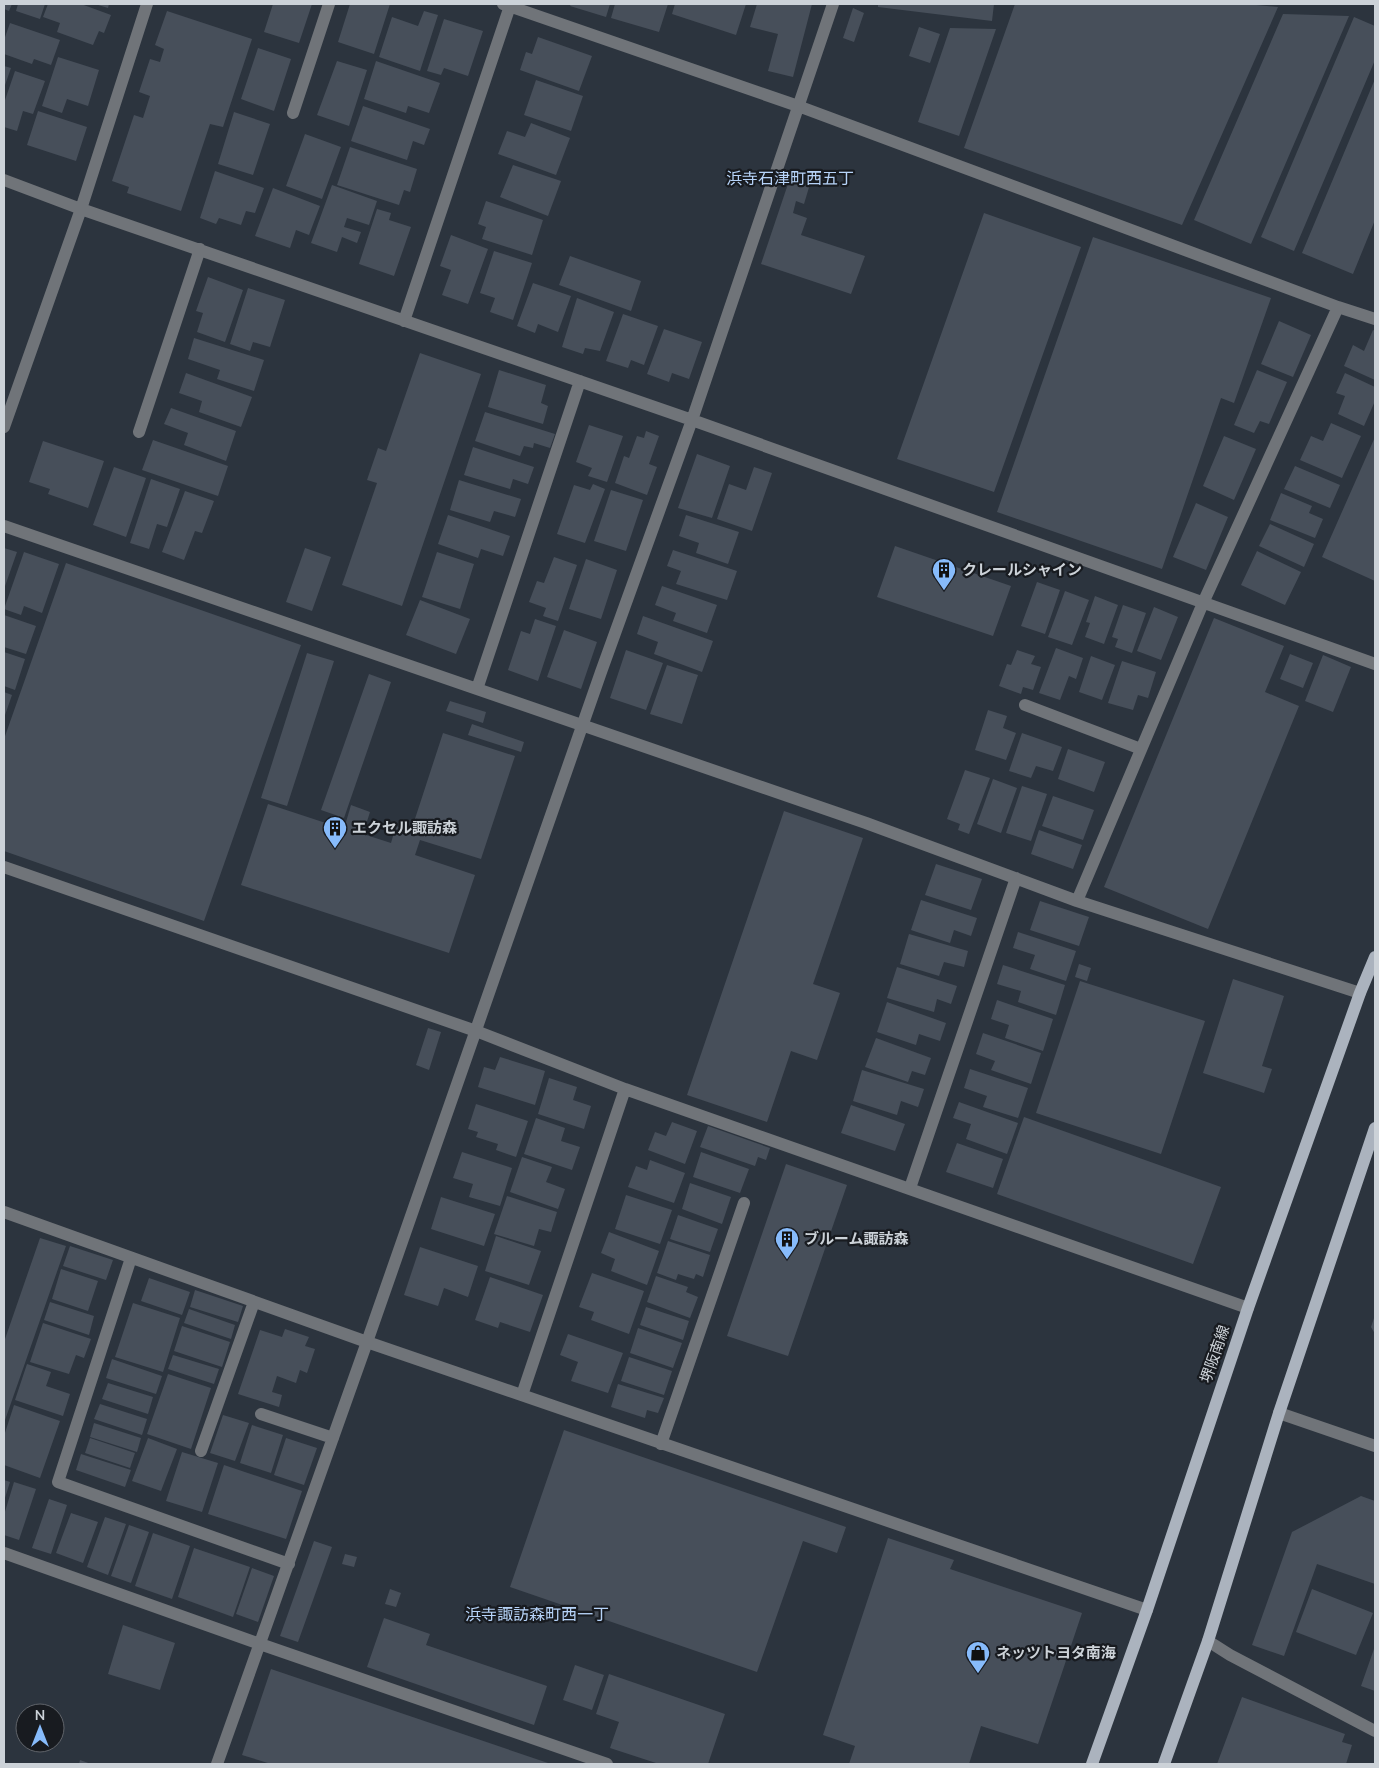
<svg xmlns="http://www.w3.org/2000/svg" width="1379" height="1768" font-family="'Nunito Sans','Noto Sans JP',sans-serif">
	<style>
		.building { fill: #474f5a }
		.lines { fill: none; stroke-linecap: round; stroke-linejoin: round }
		.minor { stroke: #707479; stroke-width: 12 }
		.major { stroke: #abb3be; stroke-width: 12 }
		.labels { text-anchor: middle; dominant-baseline: central; stroke-width: 4.5; stroke-linejoin: round; paint-order: stroke }
		.poi-label { font-size: 15px; font-weight: bold; fill: #ccd2d8; stroke: #181b20; text-anchor: start }
		.street-label { font-size: 15px; fill: #ccd2d8; stroke: #181b20 }
		.neighbourhood-label { font-size: 16px; fill: #b6d3f8; stroke: #181b20 }
	</style>
	<rect width="100%" height="100%" fill="#2c343e"/>
	<path class="building" d="M4 4H12L9 11 4 9Z
		M18 4H45L40 19 16 11Z
		M48 4H81L111 15 104 33 99 31 93 45 57 32 60 23 43 17Z
		M95 4H109L108 8Z
		M273 4H312L299 43 264 32Z
		M350 4H390L374 54 338 42Z
		M571 4H610L606 17 570 6Z
		M615 4H668L659 32 611 18Z
		M675 4H746L736 35 672 14Z
		M757 4H812L793 77 768 71 778 34 750 27Z
		M878 4H994L992 21 878 7Z
		M1015 4H1246L1278 7 1182 225 964 148Z
		M853 8 864 13 854 42 843 38Z
		M167 11 252 39 223 127 210 124 181 211 127 193 129 187 112 181 134 115 143 118 150 96 139 92 150 59 160 62 164 49 155 45Z
		M424 11 438 15 420 71 379 57 392 17 418 26Z
		M1283 14 1349 16 1251 244 1194 220Z
		M1354 17 1375 26V60L1294 251 1261 237Z
		M444 19 483 31 468 76 444 68 441 75 427 71Z
		M10 23 60 40 51 65 34 59 32 64 4 54V40Z
		M919 27 940 34 930 63 909 56Z
		M950 28 996 29 959 136 918 122Z
		M538 37 592 56 579 91 520 70 526 52 532 54Z
		M258 48 291 59 274 111 241 99Z
		M58 57 99 70 88 106 67 99 62 113 42 106Z
		M337 61 367 70 349 126 317 115Z
		M376 61 440 83 429 113 408 106 406 113 364 99Z
		M4 66 11 68 4 88Z
		M15 71 45 81 33 114 23 111 17 131 4 127V103Z
		M1375 79V220L1353 274 1302 253Z
		M536 80 583 96 571 131 524 115Z
		M363 106 430 129 424 145 413 141 407 160 351 141Z
		M38 111 87 127 76 161 27 145Z
		M234 112 270 124 253 175 218 164Z
		M531 123 570 138 556 175 498 154 507 131 525 137Z
		M305 134 341 147 322 199 286 186Z
		M350 147 417 169 410 192 404 190 399 205 337 185Z
		M513 165 561 181 548 216 500 197Z
		M215 171 264 188 255 213 246 211 241 225 219 218 216 224 200 218Z
		M790 178 810 184 804 204 796 201 793 213 807 218 801 235 865 256 851 294 761 264Z
		M332 185 377 201 369 225 347 218 344 227 361 232 357 243 342 237 337 252 311 243Z
		M273 188 320 206 309 235 296 230 290 248 255 236Z
		M486 201 543 220 532 255 482 239 486 227 478 224Z
		M377 209 391 213 389 220 411 227 394 276 359 264Z
		M984 213 1081 247 994 492 897 459Z
		M451 235 488 249 468 304 442 295 451 270 440 266Z
		M1093 237 1271 298 1234 403 1221 398 1162 569 997 512Z
		M494 251 532 263 513 320 490 312 495 298 480 293Z
		M570 256 641 281 631 311 559 285Z
		M208 277 243 290 225 342 197 332 203 313 196 311Z
		M533 283 571 296 558 332 538 324 535 333 517 326Z
		M248 288 285 300 270 347 253 342 250 351 230 344Z
		M577 298 614 312 600 351 585 348 583 354 562 347Z
		M623 314 658 326 644 365 631 360 628 368 606 361Z
		M1279 321 1311 335 1293 377 1261 364Z
		M664 329 702 342 689 379 672 373 669 382 647 374Z
		M1373 330 1375 331V380L1344 366 1353 345 1364 351Z
		M194 338 264 360 254 391 217 379 220 370 188 359Z
		M420 353 481 374 402 606 342 585 377 483 367 480 378 448 386 451Z
		M499 370 546 385 541 403 548 406 543 424 488 407Z
		M1257 370 1287 382 1269 424 1260 421 1254 433 1234 425Z
		M186 373 252 397 241 427 199 412 202 401 179 393Z
		M1345 373 1375 387V401L1364 426 1338 414 1345 396 1336 393Z
		M171 408 236 431 226 461 184 445 188 433 164 424Z
		M485 412 555 434 550 448 534 443 533 448 524 446 520 456 475 441Z
		M1331 423 1361 436 1342 478 1300 460 1311 436 1323 441Z
		M589 425 623 436 607 482 588 476 592 468 576 462Z
		M646 431 659 436 649 464 657 467 647 495 615 483 624 456 629 458 637 436 644 438Z
		M1224 436 1256 449 1234 500 1203 486Z
		M1375 437V581L1322 557Z
		M153 440 228 466 218 496 142 470Z
		M43 441 104 461 88 508 48 494 50 489 29 482Z
		M473 447 534 467 528 484 513 479 510 489 464 475Z
		M697 454 730 466 712 518 678 508Z
		M1295 466 1340 485 1330 508 1284 489Z
		M114 467 146 478 126 537 93 525Z
		M754 467 772 473 752 531 717 519 729 484 746 490Z
		M151 479 180 489 167 527 157 524 149 549 130 543Z
		M459 480 521 499 515 517 494 511 490 522 450 510Z
		M593 484 605 489 585 543 557 534 574 485 590 490Z
		M611 490 643 500 626 551 594 541Z
		M185 491 214 501 202 533 195 531 184 560 162 552Z
		M1281 493 1312 506 1309 513 1323 519 1315 538 1270 520Z
		M1196 503 1228 517 1206 570 1173 557Z
		M448 515 510 536 503 556 481 549 478 558 438 544Z
		M686 515 739 532 728 564 696 553 699 543 679 536Z
		M1270 524 1314 544 1304 567 1259 546Z
		M895 546 1011 586 993 636 877 597Z
		M4 548 17 552 4 589Z
		M305 548 331 557 312 611 286 602Z
		M673 550 737 571 727 600 676 584 681 571 667 566Z
		M1257 551 1301 572 1285 605 1241 585Z
		M24 552 59 564 42 613 24 606 21 615 4 609Z
		M437 552 474 564 460 609 422 597Z
		M554 557 577 565 558 621 543 616 546 608 529 602 537 581 544 583Z
		M586 559 617 570 601 619 569 609Z
		M66 563 301 645 204 921 4 851V739Z
		M1037 582 1060 590 1045 634 1021 626Z
		M662 586 717 605 707 633 673 621 676 613 655 605Z
		M1065 591 1089 600 1072 645 1048 637Z
		M1095 596 1118 605 1104 644 1085 637 1090 623 1086 622Z
		M420 600 470 619 456 654 406 635Z
		M1123 605 1146 613 1132 653 1115 647 1118 639 1112 637Z
		M1154 607 1178 617 1161 660 1137 651Z
		M4 615 36 626 26 654 4 647Z
		M643 616 713 641 702 672 654 654 658 642 637 634Z
		M1214 618 1284 646 1265 692 1299 706 1208 929 1104 887Z
		M535 619 556 626 538 681 508 670 521 631 530 634Z
		M564 630 597 642 581 689 547 677Z
		M1056 648 1083 658 1076 679 1069 676 1060 700 1039 693Z
		M626 650 663 663 646 710 610 698Z
		M1017 650 1035 656 1031 664 1041 667 1033 690 1023 687 1021 694 999 686 1007 664 1011 665Z
		M4 652 25 659 15 690 4 686Z
		M307 653 334 661 287 806 261 798Z
		M1290 654 1313 663 1303 688 1280 679Z
		M1323 655 1351 667 1333 712 1305 701Z
		M1091 656 1115 665 1102 700 1079 692Z
		M1122 661 1156 672 1148 698 1138 695 1133 710 1108 703Z
		M667 665 698 675 682 724 650 714Z
		M369 674 391 682 344 818 321 810Z
		M4 692 12 695 4 718Z
		M450 701 486 712 483 723 446 711Z
		M988 710 1007 716 1003 728 1016 733 1006 760 975 750Z
		M472 724 524 742 521 752 468 735Z
		M443 733 515 756 481 859 420 840 415 855 475 875 449 953 241 885 268 804 344 829 351 805 370 812 363 834 391 843 396 826 411 831Z
		M1022 733 1062 747 1053 771 1036 766 1031 778 1009 771Z
		M1068 749 1105 762 1094 792 1058 779Z
		M965 770 990 778 969 834 958 830 960 824 947 819Z
		M993 779 1017 788 1001 833 977 824Z
		M1022 786 1047 794 1031 841 1006 833Z
		M1053 796 1094 810 1083 840 1042 826Z
		M784 811 863 838 813 984 840 993 817 1060 791 1051 767 1122 687 1095Z
		M1039 830 1082 845 1073 869 1031 854Z
		M936 864 982 879 971 910 925 895Z
		M921 900 977 918 971 936 954 930 950 943 911 930Z
		M1040 901 1089 917 1079 946 1030 930Z
		M1018 932 1076 951 1066 981 1030 969 1035 955 1013 948Z
		M909 934 968 951 964 967 944 962 939 976 900 964Z
		M1079 964 1091 968 1087 981 1075 977Z
		M1003 965 1065 985 1056 1015 1018 1002 1021 991 997 984Z
		M897 967 957 986 951 1004 937 999 934 1012 887 998Z
		M1233 979 1284 996 1262 1066 1272 1069 1264 1093 1203 1073Z
		M1080 981 1205 1021 1161 1154 1036 1113Z
		M997 1000 1053 1019 1043 1051 1005 1038 1009 1025 991 1019Z
		M887 1002 946 1023 940 1041 919 1034 916 1045 877 1032Z
		M428 1028 441 1032 429 1070 416 1065Z
		M983 1033 1041 1053 1031 1084 991 1070 995 1061 976 1054Z
		M876 1038 931 1058 925 1075 912 1071 908 1082 865 1067Z
		M500 1057 545 1071 535 1105 478 1087 484 1067 495 1070Z
		M970 1069 1028 1088 1018 1118 983 1107 987 1096 964 1088Z
		M862 1070 924 1089 918 1107 901 1101 897 1115 853 1101Z
		M549 1078 577 1087 573 1100 591 1106 584 1129 538 1114Z
		M959 1102 1018 1123 1007 1154 966 1139 971 1124 953 1118Z
		M476 1104 528 1121 516 1157 496 1150 498 1144 476 1137 478 1132 468 1129Z
		M851 1105 905 1124 895 1151 841 1133Z
		M1024 1117 1221 1187 1193 1264 997 1194Z
		M536 1118 565 1128 561 1141 580 1147 572 1170 524 1154Z
		M672 1122 697 1131 685 1164 648 1150 655 1132 666 1136Z
		M708 1126 770 1148 766 1160 758 1157 755 1166 700 1147Z
		M957 1143 1003 1159 993 1188 946 1172Z
		M462 1152 512 1168 500 1206 469 1197 473 1184 453 1178Z
		M701 1152 749 1169 740 1193 693 1177Z
		M522 1157 552 1167 546 1182 565 1189 558 1209 510 1192Z
		M650 1160 685 1173 674 1203 628 1187 636 1166 647 1170Z
		M786 1164 847 1185 788 1356 727 1336Z
		M690 1183 731 1197 722 1224 682 1209Z
		M626 1195 672 1210 660 1244 615 1229Z
		M507 1196 557 1212 551 1232 539 1229 534 1246 494 1234Z
		M441 1197 495 1214 484 1246 431 1229Z
		M678 1215 718 1229 710 1252 670 1239Z
		M609 1232 659 1251 647 1285 611 1271 615 1259 601 1253Z
		M496 1236 541 1251 529 1285 485 1271Z
		M40 1238 66 1246 4 1423V1342Z
		M668 1241 710 1255 703 1277 696 1274 694 1279 678 1274 676 1280 657 1273Z
		M70 1246 113 1260 106 1280 63 1266Z
		M420 1247 478 1266 468 1297 444 1288 438 1306 404 1295Z
		M61 1269 98 1281 88 1311 52 1299Z
		M592 1273 644 1291 629 1334 591 1320 594 1312 579 1307Z
		M656 1276 688 1287 686 1292 698 1297 690 1318 647 1302Z
		M490 1277 543 1295 530 1332 500 1322 498 1328 475 1320Z
		M149 1278 190 1292 182 1315 141 1301Z
		M195 1290 243 1306 238 1322 190 1307Z
		M50 1302 94 1316 89 1335 44 1320Z
		M133 1303 180 1318 163 1372 115 1357Z
		M646 1307 689 1321 683 1340 640 1325Z
		M189 1309 235 1325 231 1339 184 1323Z
		M1375 1315V1334L1371 1327Z
		M43 1323 91 1339 84 1358 76 1355 69 1374 30 1362Z
		M182 1326 230 1342 222 1367 174 1351Z
		M638 1328 682 1343 673 1368 630 1353Z
		M285 1329 309 1337 305 1346 315 1349 307 1373 300 1370 296 1383 277 1376 272 1392 282 1395 279 1407 238 1394 260 1330 282 1337Z
		M568 1334 623 1353 608 1393 571 1381 578 1362 560 1355Z
		M173 1355 219 1369 214 1384 168 1369Z
		M629 1357 672 1371 664 1395 621 1381Z
		M112 1359 162 1376 156 1394 106 1378Z
		M27 1364 51 1372 46 1386 70 1394 63 1416 15 1400Z
		M168 1374 211 1388 191 1449 147 1434Z
		M108 1383 153 1397 148 1414 102 1399Z
		M618 1384 664 1398 658 1413 647 1410 645 1418 611 1407Z
		M100 1404 147 1419 142 1435 94 1419Z
		M14 1405 60 1421 40 1478 4 1465V1436Z
		M223 1415 249 1423 235 1461 210 1453Z
		M94 1423 141 1438 137 1452 90 1437Z
		M252 1425 283 1435 271 1473 240 1463Z
		M564 1430 846 1527 837 1553 803 1541 757 1672 510 1587Z
		M90 1438 135 1453 130 1468 85 1453Z
		M148 1438 177 1449 161 1491 132 1481Z
		M286 1438 317 1448 304 1485 274 1475Z
		M182 1452 218 1463 202 1512 166 1501Z
		M81 1454 131 1470 125 1487 76 1470Z
		M224 1465 302 1491 286 1539 208 1514Z
		M4 1480 10 1482 4 1501Z
		M14 1482 36 1489 19 1540 4 1535V1515Z
		M1361 1496 1375 1501V1584L1317 1564 1284 1656 1252 1645 1292 1532Z
		M49 1499 67 1505 51 1554 32 1548Z
		M71 1513 98 1522 83 1563 56 1553Z
		M105 1517 126 1524 108 1575 87 1567Z
		M129 1525 149 1532 131 1583 111 1576Z
		M153 1533 190 1546 172 1599 135 1586Z
		M888 1538 954 1560 950 1569 1082 1613 1038 1744 981 1726 969 1764H849L855 1746 823 1735Z
		M314 1541 332 1547 298 1642 280 1636Z
		M194 1548 250 1567 233 1617 178 1597Z
		M345 1554 357 1557 354 1567 342 1564Z
		M252 1568 274 1576 258 1622 236 1614Z
		M390 1589 401 1593 396 1607 385 1604Z
		M1312 1589 1373 1613 1356 1655 1296 1632Z
		M384 1618 430 1634 426 1645 547 1686 534 1725 367 1667Z
		M123 1625 175 1643 160 1690 108 1674Z
		M1375 1646V1691L1361 1686Z
		M575 1665 604 1675 592 1710 563 1700Z
		M271 1669 551 1764H271L242 1755Z
		M609 1674 725 1714 708 1764H659L610 1748 619 1722 596 1714Z
		M1242 1697 1345 1734 1342 1742 1352 1745 1346 1764H1217Z
		M80 1760 91 1764H79Z"/>
	<g class="lines">
		<path class="minor" d="M503 4 798 106 1338 307 1375 319
			M293 113 329 4
			M4 180 81 209 692 420 1375 664
			M404 321 510 6
			M4 427 81 209 147 4
			M139 432 200 249
			M4 526 866 823 1077 901 1360 993
			M477 689 580 381
			M1025 705 1141 749
			M4 867 476 1031 625 1089 522 1395
			M1077 901 1203 603 1338 307
			M625 1089 1248 1308
			M910 1188 1016 878
			M4 1212 367 1342 1147 1610
			M131 1258 58 1482 289 1564
			M1279 1413 1375 1446
			M261 1414 333 1438
			M661 1444 744 1203
			M201 1451 254 1302
			M4 1553 260 1644 607 1764
			M1208 1641 1230 1655 1375 1731
			M217 1764 367 1342 601 672 692 420 833 4"/>
		<path class="major" d="M1092 1764 1147 1610 1248 1308 1360 993 1375 957
			M1164 1764 1208 1641 1279 1413 1375 1128"/>
	</g>
	<defs>
		<g id="building-pin" transform="scale(1.25)"><path d="M0 17L-7.5 6A9.5 9.5 0 1 1 7.5 6Z" fill="#87bbfb" stroke="#181b20"/><path d="M-4-6H4V6H1V3H-1V6H-4ZM-2.5-4.3h1.7v1.8h-1.7ZM.8-4.3h1.7v1.8H.8ZM-2.5-1h1.7V.8h-1.7ZM.8-1h1.7V.8H.8Z" fill="#111"/></g>
		<g id="shop-pin" transform="scale(1.25)"><path d="M0 17L-7.5 6A9.5 9.5 0 1 1 7.5 6Z" fill="#87bbfb" stroke="#181b20"/><path d="M-5-2.5h2.3a2.7 3.5 0 0 1 5.4 0H5L5.5 6h-11ZM-1.5-2.5h3a1.5 2.3 0 0 0-3 0Z" fill="#111"/></g>
	</defs>
	<g fill-rule="evenodd">
		<use href="#building-pin" x="944" y="570"/>
		<use href="#building-pin" x="335" y="828"/>
		<use href="#building-pin" x="787" y="1239"/>
		<use href="#shop-pin" x="978" y="1653"/>
	</g>
	<g class="labels">
		<g class="poi-label">
			<text x="962" y="570">クレールシャイン</text>
			<text x="352" y="828">エクセル諏訪森</text>
			<text x="804" y="1239">ブルーム諏訪森</text>
			<text x="996" y="1653">ネッツトヨタ南海</text>
		</g>
		<g class="street-label">
			<text transform="translate(1215 1354) rotate(-71)">堺阪南線</text>
		</g>
		<g class="neighbourhood-label">
			<text x="790" y="179">浜寺石津町西五丁</text>
			<text x="537" y="1615">浜寺諏訪森町西一丁</text>
		</g>
	</g>
	<rect width="1379" height="1768" fill="none" stroke="#ccd2d8" stroke-width="10"/>
	<g transform="translate(40 1728)"><circle r="24" fill="#181b20" stroke="#60646a"/>
	<path d="M0-4L9 19L0 12L-9 19Z" fill="#87bbfb"/>
	<text y="-8" font-size="14" font-weight="bold" text-anchor="middle" fill="#ccd2d8">N</text>
	</g>
</svg>
